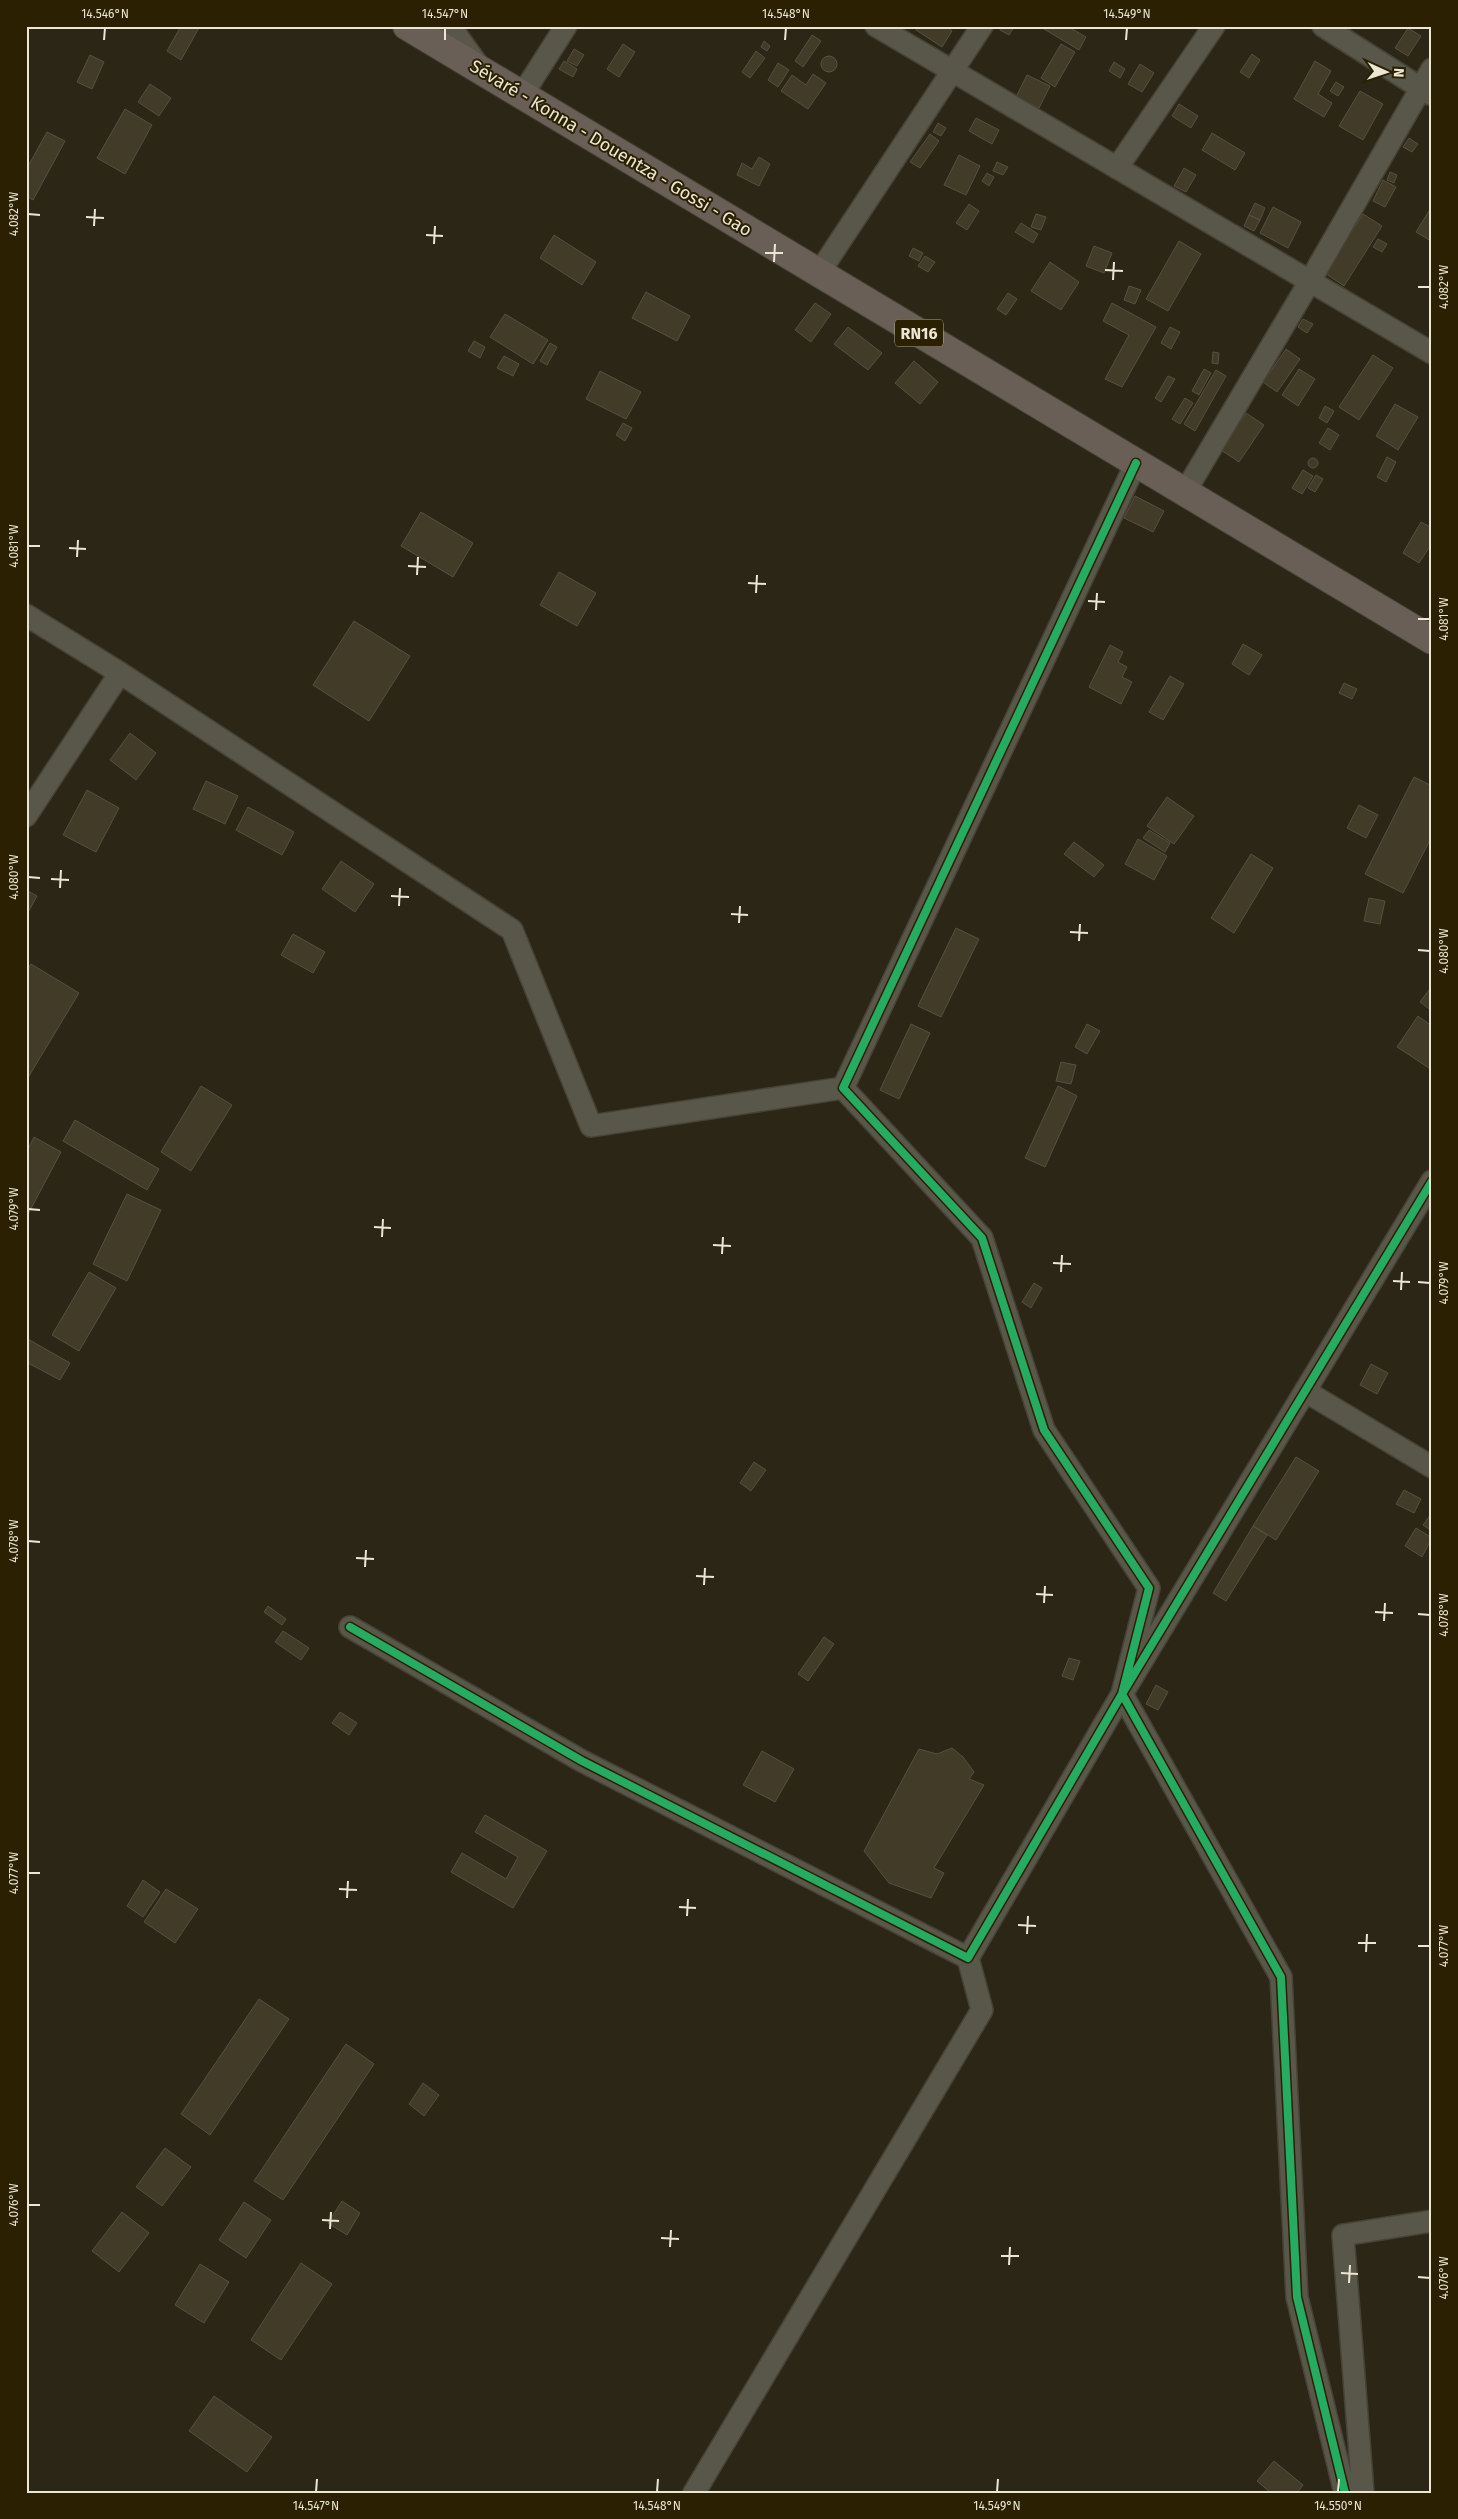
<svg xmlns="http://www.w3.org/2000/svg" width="1458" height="2519" font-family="'Fira Sans',sans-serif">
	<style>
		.building { fill: #413b28; stroke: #555042 }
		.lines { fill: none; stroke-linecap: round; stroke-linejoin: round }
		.street-casing { stroke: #464336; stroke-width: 24 }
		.primary-casing { stroke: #464336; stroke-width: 30 }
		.street { stroke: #59564a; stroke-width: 21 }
		.primary { stroke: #695f56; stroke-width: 28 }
		.cycleway-casing { stroke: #2b2102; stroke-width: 11 }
		.cycleway { stroke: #26ab63; stroke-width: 8 }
		.ticks { fill: none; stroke: #ece7d5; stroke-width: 2 }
		.labels { text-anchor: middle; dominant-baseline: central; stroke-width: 4; stroke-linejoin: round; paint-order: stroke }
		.shield { fill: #2b2102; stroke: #b2ac96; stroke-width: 1 }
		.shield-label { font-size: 16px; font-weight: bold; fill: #ece7d5 }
		.street-label { font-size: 18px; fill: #ece7d5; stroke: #2b2102 }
		.neatline { fill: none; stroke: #ece7d5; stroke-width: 2 }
		.ticks-label { font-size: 12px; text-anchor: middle; fill: #ece7d5 }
	</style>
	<rect width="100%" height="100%" fill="#2b2615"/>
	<path class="building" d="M181 26H200L181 60 167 51Z
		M918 26H945L952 31 942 47 916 30Z
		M1002 26H1012L1014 27 1009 35 1000 30Z
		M1039 26H1067L1086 37 1079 50Z
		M1408 28 1421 36 1408 56 1395 48Z
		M812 35 821 41 803 67 795 61Z
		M764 41 770 46 767 51 761 47Z
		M623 44 635 52 619 77 607 69Z
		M1061 44 1075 52 1055 87 1041 78Z
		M574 49 584 55 577 66 567 61Z
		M756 51 765 58 750 78 742 72Z
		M1252 54 1260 60 1249 78 1240 72Z
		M90 55 104 62 92 89 77 82Z
		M821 64a8 8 0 1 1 16 0a8 8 0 1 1-16 0Z
		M564 61 577 69 573 77 559 69Z
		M1315 61 1331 71 1318 94 1332 103 1324 117 1294 99Z
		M1114 62 1125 69 1120 78 1109 71Z
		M778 63 789 70 778 87 768 80Z
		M1140 64 1154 73 1142 92 1128 84Z
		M813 74 826 83 808 109 781 91 792 75 806 85Z
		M1027 75 1050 86 1039 108 1016 97Z
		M1336 82 1344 87 1338 96 1330 91Z
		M150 84 171 98 159 116 138 102Z
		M1360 91 1383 104 1363 140 1339 126Z
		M1179 104 1198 116 1191 128 1172 116Z
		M125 109 152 125 125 174 97 158Z
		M976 118 999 130 992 144 969 131Z
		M938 123 946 128 941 136 933 132Z
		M47 132 65 141 33 200 26 196V170Z
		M1212 133 1245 153 1235 170 1202 150Z
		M930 134 939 141 920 168 910 162Z
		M1409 138 1418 144 1412 152 1403 147Z
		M959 155 980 166 966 195 944 185Z
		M759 157 770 164 759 186 737 175 742 163 752 169Z
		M997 162 1008 167 1003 175 993 171Z
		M1184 168 1196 175 1186 192 1174 186Z
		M1390 172 1397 175 1394 183 1387 180Z
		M987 173 994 177 989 186 982 181Z
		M1383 180 1396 187 1385 207 1373 201Z
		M1255 203 1265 208 1260 220 1249 215Z
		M969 204 979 211 967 230 956 223Z
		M1432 206V239L1431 241 1416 232Z
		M1273 207 1301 222 1288 248 1260 233Z
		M1036 214 1046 217 1041 230 1031 227Z
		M1363 214 1382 226 1344 286 1325 273Z
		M1249 215 1260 220 1254 231 1244 226Z
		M1021 223 1038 234 1033 243 1015 232Z
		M554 235 596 262 582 285 540 258Z
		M1378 239 1387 244 1382 252 1373 247Z
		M1179 241 1201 254 1168 311 1146 299Z
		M1094 246 1112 253 1104 273 1086 266Z
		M913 248 923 253 919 261 909 256Z
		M925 256 935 262 928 272 918 266Z
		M1050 262 1079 282 1061 310 1031 291Z
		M1129 286 1141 290 1135 304 1124 300Z
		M646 292 690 316 677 341 632 318Z
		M1008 293 1017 299 1006 315 997 309Z
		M815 303 831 314 811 342 795 330Z
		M1112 303 1156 327 1122 387 1105 379 1129 335 1103 321Z
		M505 314 548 340 533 364 490 337Z
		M1303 319 1313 324 1307 333 1298 327Z
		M848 327 882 353 868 370 834 344Z
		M1170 327 1180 332 1171 349 1161 343Z
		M474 341 485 347 480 358 468 351Z
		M550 343 557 347 547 365 540 361Z
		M1286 349 1300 359 1277 392 1263 382Z
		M1213 352 1219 353 1218 364 1212 363Z
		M1373 355 1393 368 1359 420 1339 407Z
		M504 356 519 364 513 376 497 368Z
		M914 361 938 382 920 404 895 383Z
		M1204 369 1211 373 1199 395 1192 391Z
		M1299 369 1315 379 1298 406 1282 395Z
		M1216 370 1226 376 1195 431 1184 424Z
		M600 371 641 392 626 419 586 399Z
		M1168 376 1175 379 1161 402 1155 398Z
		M1185 398 1193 403 1180 424 1172 419Z
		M1395 404 1418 417 1398 450 1376 436Z
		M1325 406 1334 411 1327 423 1319 418Z
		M1246 413 1264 425 1239 462 1221 450Z
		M623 423 632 428 625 441 616 435Z
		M1328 428 1339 435 1330 450 1319 443Z
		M1387 457 1396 462 1386 482 1377 477Z
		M1308 463a5 5 0 1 1 10 0a5 5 0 1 1-10 0Z
		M1303 470 1313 476 1302 494 1292 488Z
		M1316 475 1323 479 1315 492 1308 488Z
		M1135 496 1164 511 1153 532 1124 518Z
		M421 512 473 543 453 577 401 546Z
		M1421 522 1432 528V543L1419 563 1403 553Z
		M559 572 596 593 577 626 540 605Z
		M354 621 410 656 369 721 313 685Z
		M1243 644 1262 655 1249 675 1232 664Z
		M1110 645 1123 652 1118 662 1127 667 1122 677 1132 682 1121 704 1089 687Z
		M1170 676 1184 684 1163 720 1149 712Z
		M1344 683 1357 689 1352 699 1339 693Z
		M130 733 156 753 136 780 110 760Z
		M1414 777 1432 786V836L1403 893 1365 874Z
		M206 781 238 796 225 824 193 809Z
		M87 790 119 808 96 852 63 835Z
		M1167 797 1194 816 1174 844 1147 826Z
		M1359 805 1378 815 1366 838 1347 828Z
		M248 807 294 832 282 855 236 830Z
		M1149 830 1170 843 1165 852 1143 838Z
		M1138 839 1167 856 1154 880 1125 864Z
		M1074 842 1104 865 1094 877 1064 854Z
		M1251 854 1273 868 1234 933 1211 918Z
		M341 861 374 884 355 912 322 889Z
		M26 890 37 896 26 916Z
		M1369 898 1385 901 1380 924 1364 921Z
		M956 928 979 939 941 1017 918 1006Z
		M293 934 325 952 313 973 281 955Z
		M31 964 79 993 26 1081V972Z
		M1432 986V1011L1420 1002Z
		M1418 1016 1432 1026V1070L1397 1047Z
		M911 1024 930 1033 899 1099 880 1090Z
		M1087 1024 1100 1031 1087 1054 1075 1047Z
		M1061 1062 1076 1065 1071 1084 1056 1081Z
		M201 1086 232 1105 191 1171 161 1152Z
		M1058 1086 1077 1096 1045 1167 1025 1158Z
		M75 1120 159 1169 147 1190 63 1141Z
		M34 1137 61 1152 26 1218V1153Z
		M127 1194 161 1210 127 1281 93 1264Z
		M89 1272 116 1288 79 1351 52 1335Z
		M1034 1283 1042 1288 1031 1308 1022 1302Z
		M26 1338 70 1363 60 1380 26 1362Z
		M1371 1364 1388 1373 1377 1394 1360 1385Z
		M1296 1457 1319 1471 1276 1540 1253 1526Z
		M754 1462 766 1470 751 1491 740 1483Z
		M1404 1490 1421 1499 1414 1513 1396 1504Z
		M1431 1514 1432 1515V1531L1423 1525Z
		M1253 1526 1267 1535 1226 1601 1213 1593Z
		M1416 1528 1432 1538 1422 1557 1405 1546Z
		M268 1606 286 1619 282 1625 264 1612Z
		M283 1631 309 1648 301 1660 275 1642Z
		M824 1637 834 1644 808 1681 798 1674Z
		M1069 1658 1080 1661 1073 1680 1062 1676Z
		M1156 1685 1168 1692 1158 1710 1146 1704Z
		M340 1712 357 1723 349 1735 332 1723Z
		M952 1748 963 1757 974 1772 969 1779 984 1785 934 1868 944 1873 931 1898 889 1883 864 1851 919 1749 937 1754Z
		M762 1751 794 1769 775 1802 743 1785Z
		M485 1815 547 1851 513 1908 451 1872 462 1853 506 1879 518 1857 475 1832Z
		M143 1880 160 1892 143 1917 127 1906Z
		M166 1889 198 1909 175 1943 144 1922Z
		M259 1999 289 2019 210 2135 181 2114Z
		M346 2044 374 2064 283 2200 254 2181Z
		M423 2083 439 2095 424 2116 409 2104Z
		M165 2148 191 2167 162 2206 136 2187Z
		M342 2201 360 2213 347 2235 328 2223Z
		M244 2202 271 2220 246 2258 219 2240Z
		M122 2212 149 2233 119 2272 92 2251Z
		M301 2263 332 2284 281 2360 251 2340Z
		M200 2264 229 2282 204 2323 175 2305Z
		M214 2396 272 2437 247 2472 189 2431Z
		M1274 2461 1303 2485 1297 2493H1271L1257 2481Z"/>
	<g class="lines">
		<g class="street-casing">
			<path id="street" d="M450 26 478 65
				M876 26 1432 353
				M1323 26 1430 94
				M522 95 566 26
				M1117 168 1214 26
				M819 273 982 26
				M1136 463 843 1088 982 1238 1044 1430 1149 1588 1122 1694 1281 1977 1297 2297 1345 2493
				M1185 492 1310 281 1432 69
				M26 615 120 673 26 816
				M120 673 512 930 591 1126 843 1088
				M1305 1391 1432 1467
				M350 1627 582 1761 968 1958 1122 1694 1432 1181
				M694 2493 982 2010 968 1958
				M1363 2493 1343 2235 1432 2221"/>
		</g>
		<g class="primary-casing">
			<path id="primary" d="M407 26 1432 640"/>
		</g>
		<use href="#street" class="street"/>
		<use href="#primary" class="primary"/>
		<g class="cycleway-casing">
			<path id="cycleway" d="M1136 463 843 1088 982 1238 1044 1430 1149 1588 1122 1694 1281 1977 1297 2297 1345 2493
				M350 1627 582 1761 968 1958 1122 1694 1432 1181"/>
		</g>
		<use href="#cycleway" class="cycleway"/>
	</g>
	<path class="ticks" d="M104 40 105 28M445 40V28M785 40 786 28M1126 40 1127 28M28 214 40 215M86 217 104 218M94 226 95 209M426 235 443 236M434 244 435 226M765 253H783M774 262 775 244M1105 270 1123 271M1113 280 1114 262M1418 287H1430M28 546H40M69 548 86 549M77 557 78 540M408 566 426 567M417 575 418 557M748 583 766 584M756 593 757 575M1088 601 1105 602M1096 610 1097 593M1418 619H1430M28 877 40 878M51 879 69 880M60 888 61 870M391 896 409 897M399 906 400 888M731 914 748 915M739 923 740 906M1070 932 1088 933M1079 941 1080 924M1418 950 1430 951M28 1209 40 1210M374 1227 391 1228M382 1237 383 1219M713 1245 731 1246M722 1254 723 1237M1053 1263 1071 1264M1061 1272 1062 1255M1393 1281 1410 1282M1418 1282 1430 1283M1401 1290 1402 1272M28 1541 40 1542M356 1558 374 1559M365 1567 366 1550M696 1576 714 1577M704 1585 705 1568M1036 1594 1053 1595M1044 1603 1045 1586M1375 1612 1393 1613M1418 1614 1430 1615M1384 1621 1385 1603M28 1873H40M339 1889 357 1890M347 1898 348 1881M679 1907 696 1908M687 1916 688 1899M1018 1925 1036 1926M1027 1934 1028 1916M1358 1943H1376M1418 1946H1430M1366 1952 1367 1934M28 2205H40M322 2220 339 2221M330 2229 331 2212M661 2238 679 2239M670 2247 671 2230M1001 2256H1019M1009 2265 1010 2247M1341 2273 1358 2274M1418 2277 1430 2278M1349 2283 1350 2265M316 2492 317 2479M657 2492 658 2479M997 2492 998 2479M1338 2492 1339 2479"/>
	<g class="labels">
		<rect class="shield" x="895" y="319.5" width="48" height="27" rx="4"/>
		<g class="shield-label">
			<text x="919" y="333">RN16</text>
		</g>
		<g class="street-label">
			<text transform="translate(611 148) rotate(31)">Sévaré - Konna - Douentza - Gossi - Gao</text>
		</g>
	</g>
	<rect width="1458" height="2519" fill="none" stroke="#2b2102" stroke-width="55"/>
	<g transform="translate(1386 72) rotate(93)" stroke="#2b2102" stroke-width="4" paint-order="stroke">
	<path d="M0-4L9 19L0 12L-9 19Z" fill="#ece7d5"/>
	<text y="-8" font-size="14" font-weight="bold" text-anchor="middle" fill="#ece7d5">N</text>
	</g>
	<rect x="28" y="28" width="1402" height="2464" class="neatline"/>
	<g class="ticks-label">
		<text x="105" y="18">14.546°N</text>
		<text x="445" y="18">14.547°N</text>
		<text x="786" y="18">14.548°N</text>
		<text x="1127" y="18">14.549°N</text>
		<text transform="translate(14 214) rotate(-90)" y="4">4.082°W</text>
		<text transform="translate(1444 287) rotate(-90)" y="4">4.082°W</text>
		<text transform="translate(14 546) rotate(-90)" y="4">4.081°W</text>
		<text transform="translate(1444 619) rotate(-90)" y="4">4.081°W</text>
		<text transform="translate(14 877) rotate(-90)" y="4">4.080°W</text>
		<text transform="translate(1444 951) rotate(-90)" y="4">4.080°W</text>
		<text transform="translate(14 1209) rotate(-90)" y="4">4.079°W</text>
		<text transform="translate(1444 1283) rotate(-90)" y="4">4.079°W</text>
		<text transform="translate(14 1541) rotate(-90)" y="4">4.078°W</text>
		<text transform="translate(1444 1615) rotate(-90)" y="4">4.078°W</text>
		<text transform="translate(14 1873) rotate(-90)" y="4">4.077°W</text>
		<text transform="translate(1444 1946) rotate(-90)" y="4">4.077°W</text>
		<text transform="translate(14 2205) rotate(-90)" y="4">4.076°W</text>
		<text transform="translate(1444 2278) rotate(-90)" y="4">4.076°W</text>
		<text x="316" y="2510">14.547°N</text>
		<text x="657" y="2510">14.548°N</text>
		<text x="997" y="2510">14.549°N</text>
		<text x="1338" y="2510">14.550°N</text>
	</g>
</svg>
